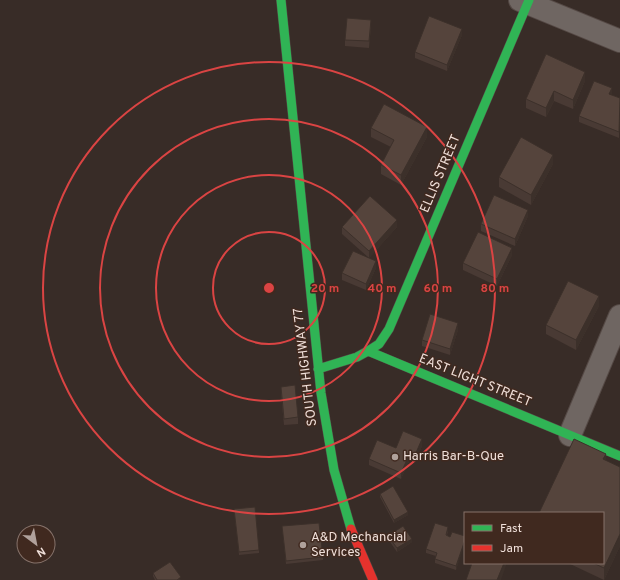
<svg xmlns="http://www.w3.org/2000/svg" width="620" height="580" font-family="Overpass,sans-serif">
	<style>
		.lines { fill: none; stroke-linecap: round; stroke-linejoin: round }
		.street-casing { stroke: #554945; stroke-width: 24 }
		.fast-casing { stroke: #554945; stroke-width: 10 }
		.jam-casing { stroke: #554945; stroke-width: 10 }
		.street { stroke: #6f6662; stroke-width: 22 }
		.fast { stroke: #30b455; stroke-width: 9 }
		.jam { stroke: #e5322d; stroke-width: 9 }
		.wall { fill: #493a34 }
		.shaded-wall { fill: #3c302a }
		.building { fill: #55443c; stroke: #3c302a }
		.ring { fill: none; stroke: #da4443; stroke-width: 2 }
		.poi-dot { fill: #b0a19b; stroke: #40291f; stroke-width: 1.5 }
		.labels { text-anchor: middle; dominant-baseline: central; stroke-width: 3; stroke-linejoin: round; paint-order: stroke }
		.street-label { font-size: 13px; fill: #f0e0da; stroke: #40291f }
		.poi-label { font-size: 13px; fill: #f0e0da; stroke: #40291f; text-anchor: start }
		.centre { fill: #da4443; stroke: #40291f; stroke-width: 2 }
		.ring-label { font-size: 12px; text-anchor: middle; font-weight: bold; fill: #da4443; stroke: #40291f; stroke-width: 3; stroke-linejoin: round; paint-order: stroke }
	</style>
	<rect width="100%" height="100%" fill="#382c27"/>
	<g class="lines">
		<g class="street-casing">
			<path id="street" d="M520 0 620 41
				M570 435 620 316"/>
		</g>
		<g class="fast-casing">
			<path id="fast" d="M281 0 321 393 334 470 351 529
				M368 351 379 344 389 329 529 0
				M318 369 357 357 368 351 620 456"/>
		</g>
		<g class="jam-casing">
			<path id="jam" d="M351 529 373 580"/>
		</g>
		<use href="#street" class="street"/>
		<use href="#fast" class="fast"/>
		<use href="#jam" class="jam"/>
	</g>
	<path class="wall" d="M371 26 369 48 345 46V40Z
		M462 35 447 71 415 58V52Z
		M585 81 573 109 554 101 546 117 526 108V99Z
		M612 95 620 98 619 138 579 122V116Z
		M371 128 427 137 401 185 381 174V165L391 147 371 137Z
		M553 164 531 205 499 187V177Z
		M528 216 515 246 481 231V224Z
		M342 227H397L369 258 342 234Z
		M512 255 497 286 463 270V263Z
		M376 268 366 290 342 280V273Z
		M599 306 576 350 546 334V325Z
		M458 330 450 355 422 346V340Z
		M281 387 298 417V424L284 425 281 393Z
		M422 446 415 461 410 459 401 479 369 465V459L396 448Z
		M620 467V546L604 580 568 563H603Z
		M380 494 408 515 394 523 380 497Z
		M234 509 259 550V553L239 555Z
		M282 526 323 557V560L286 564Z
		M448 531 447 535 450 537 465 536 456 570 435 563V559L436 556 426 553V549Z
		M388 536 412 542 397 552 388 539Z
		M153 573 181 580H155L153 576Z"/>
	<path class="shaded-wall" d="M371 20V26L369 48V41Z
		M462 29V35L447 71V65Z
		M585 72V81L573 109V100Z
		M612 88V94L609 100V94Z
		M554 91V101L546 117V108Z
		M427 127V137L401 185V175Z
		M553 155V164L531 205V195Z
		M528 210V216L515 246V239Z
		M397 220V227L369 258V251Z
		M512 248V255L497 286V279Z
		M376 261V268L366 290V284Z
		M599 296V306L576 350V340Z
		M458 323V330L450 355V349Z
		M422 439V446L415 461V455Z
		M410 453V459L401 479V473Z
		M606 454V466L603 459Z
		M408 512V515L394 523V520Z
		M620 534V546L604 580V568Z
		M412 539V542L397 552V548Z
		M465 540V543L456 570V566Z
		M504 563H507L501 580H497Z"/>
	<path class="building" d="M429 16 462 29 447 65 415 52Z
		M347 18 371 20 369 41 345 40Z
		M546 54 585 72 573 100 554 91 546 108 526 99Z
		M594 81 612 88 609 94 620 98 619 132 579 116Z
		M384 104 427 127 401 175 381 165 394 140 371 128Z
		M521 137 553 155 531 195 499 177Z
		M494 195 528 210 515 239 481 224Z
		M370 196 397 220 369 251 342 227Z
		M478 232 512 248 497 279 463 263Z
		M353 251 376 261 366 284 342 273Z
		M568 281 599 296 576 340 546 325Z
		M430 314 458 323 450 349 422 340Z
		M295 385 298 417 284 419 281 387Z
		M403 431 422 439 415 455 410 453 401 473 369 459 377 440 396 448Z
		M574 439 606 454 603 459 620 467V534L604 568 593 563H603V513H539Z
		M393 486 408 512 394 520 380 494Z
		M255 507 259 550 239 552 234 509Z
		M319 523 323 557 286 561 282 526Z
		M435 523 448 527 446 535 450 537 452 532 465 536V540L456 566 435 559 437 553 426 549Z
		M403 526 412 539 397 548 388 536Z
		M170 562 181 577 177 580H157L153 573Z
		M472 563H504L497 580H466Z"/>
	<g class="ring">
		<circle cx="269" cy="288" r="56"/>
		<circle cx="269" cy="288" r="113"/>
		<circle cx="269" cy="288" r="169"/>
		<circle cx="269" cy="288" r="226"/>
	</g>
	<g class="poi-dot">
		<circle cx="395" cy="457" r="4"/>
		<circle cx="303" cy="545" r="4"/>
	</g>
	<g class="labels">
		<g class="street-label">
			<text transform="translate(441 174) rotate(-67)">ELLIS STREET</text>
			<text transform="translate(306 367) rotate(-97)">SOUTH HIGHWAY 77</text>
			<text transform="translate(475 381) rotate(22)">EAST LIGHT STREET</text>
		</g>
		<g class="poi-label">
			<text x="403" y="457">Harris Bar-B-Que</text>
			<text x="311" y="538">A&amp;D Mechancial<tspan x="311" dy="15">Services</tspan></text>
		</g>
	</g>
	<circle cx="269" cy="288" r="6" class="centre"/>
	<g class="ring-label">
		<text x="325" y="292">20 m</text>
		<text x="382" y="292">40 m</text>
		<text x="438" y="292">60 m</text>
		<text x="495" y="292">80 m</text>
	</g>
	<rect x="464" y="512" width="140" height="52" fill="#40291f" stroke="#86726a"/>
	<rect x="472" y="525" width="20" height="6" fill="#30b455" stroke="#86726a"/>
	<text x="500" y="532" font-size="12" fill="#f0e0da">Fast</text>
	<rect x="472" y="545" width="20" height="6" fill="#e5322d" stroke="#86726a"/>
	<text x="500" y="552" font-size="12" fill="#f0e0da">Jam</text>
	<g transform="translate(36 544) rotate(148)"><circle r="19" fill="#40291f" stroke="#86726a"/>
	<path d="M0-3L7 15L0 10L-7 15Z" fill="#b0a19b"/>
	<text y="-6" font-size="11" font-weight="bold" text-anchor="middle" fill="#f0e0da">N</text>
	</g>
</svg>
